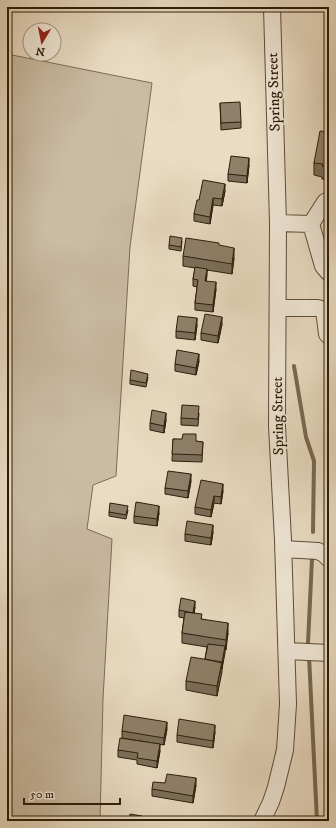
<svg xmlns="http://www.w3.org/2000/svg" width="336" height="828" font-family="'IM FELL DW Pica',serif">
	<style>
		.green { fill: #cabba3; stroke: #7b6c56 }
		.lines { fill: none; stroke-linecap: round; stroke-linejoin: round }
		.stream { stroke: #776853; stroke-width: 4 }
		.minor-casing { stroke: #5c4c38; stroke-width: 18 }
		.minor { stroke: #f1e8d8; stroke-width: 16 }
		.wall { fill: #7b6e5b; stroke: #2c1c09 }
		.shaded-wall { fill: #645a4a; stroke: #2c1c09 }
		.building { fill: #8f806a; stroke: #2c1c09 }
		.labels { text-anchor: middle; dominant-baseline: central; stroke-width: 3; stroke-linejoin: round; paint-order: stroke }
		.street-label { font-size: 15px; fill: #2c1c09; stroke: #f1e8d8 }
	</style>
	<rect width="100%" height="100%" fill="#eadcc3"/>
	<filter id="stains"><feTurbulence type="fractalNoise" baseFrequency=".005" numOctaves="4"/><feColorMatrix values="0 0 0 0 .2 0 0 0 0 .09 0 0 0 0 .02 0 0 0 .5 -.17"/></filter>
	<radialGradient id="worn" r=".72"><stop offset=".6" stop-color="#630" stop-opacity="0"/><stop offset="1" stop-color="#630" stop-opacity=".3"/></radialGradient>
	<path class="green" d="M7 54 152 83 130 247 116 476 93 485 87 529 112 539 103 699 100 821H7Z"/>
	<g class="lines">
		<path class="stream" d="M294 366 306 437 314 461 313 532
			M308 643 312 559
			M309 656 317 821"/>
		<g class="minor-casing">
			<path id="minor" d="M278 223 311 224 325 202 329 200
				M311 224 323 266 328 272H329
				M278 308H318L324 310 327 334 329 336
				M283 549 318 551 324 554 329 559
				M287 651 329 653
				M262 821 271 802 276 787 285 750 288 704 283 540 277 426 278 223 272 7"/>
		</g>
		<use href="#minor" class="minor"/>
	</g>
	<path class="wall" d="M220 103 241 122V128L221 130Z
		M329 132V180L322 179V177L314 175V163Z
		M249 165 247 183 228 181V174Z
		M225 191 222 206 213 205 210 224 194 221V214L199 200Z
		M182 241 181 251 169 249V245Z
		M219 246 234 258 232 274 207 270 206 281 216 289 213 312 195 310V303L197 287 193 286V279L195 268 183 266V256Z
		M222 324 218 343 201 340V333Z
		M197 325 195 340 176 338V331Z
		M199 361 196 375 175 371V364Z
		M148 377 146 387 130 384V380Z
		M199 413 198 426 181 425V418Z
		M166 420 164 433 150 430V423Z
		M173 439 203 442 202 462 172 461Z
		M191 481 188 498 165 494V488Z
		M223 491 221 504 214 503 211 517 195 514V507Z
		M128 510 126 519 109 516V512Z
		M159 513 157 526 134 523V516Z
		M213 532 211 545 185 541V534Z
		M195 607 194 613 202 619 228 633 217 696 186 690V681L205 659 207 647 182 643V633L184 618 179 617V610Z
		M167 729 164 745 122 738V731Z
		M215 732 213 748 177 742V735Z
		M118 750 160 751 157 768 137 764V760L118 757Z
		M165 783 196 785 193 803 152 796V789Z"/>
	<path class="shaded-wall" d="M249 158V165L247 183V176Z
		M225 184V191L222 206V199Z
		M213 198V205L210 224V217Z
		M234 248V258L232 274V264Z
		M207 269V276L205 288V281Z
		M216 282V289L213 312V305Z
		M222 317V324L218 343V336Z
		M197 318V325L195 340V333Z
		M199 354V361L196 375V368Z
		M166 413V420L164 433V426Z
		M191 474V481L188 498V491Z
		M223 484V491L221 504V497Z
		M214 496V503L211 517V510Z
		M159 506V513L157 526V519Z
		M213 525V532L211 545V538Z
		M195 601V607L193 620V613Z
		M228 623V633L226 650V640Z
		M225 646V653L222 669V663Z
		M222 662V672L217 696V686Z
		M167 722V729L164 745V738Z
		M215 725V732L213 748V741Z
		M160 744V751L157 768V761Z
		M196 778V785L193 803V796Z"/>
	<path class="building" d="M240 102 241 122 221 123 220 103Z
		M320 131 329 132V168L322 166 323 164 314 163Z
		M231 156 249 158 247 176 228 174Z
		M203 180 225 184 222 199 213 198 210 217 194 214 197 200H199Z
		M170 236 182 238 181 247 169 245Z
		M186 238 219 243V245L234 248 232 264 183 256Z
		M195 267 207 269 205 281 216 282 213 305 195 303 198 280 193 279Z
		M205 314 222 317 218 336 201 333Z
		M178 316 197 318 195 333 176 331Z
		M177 350 199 354 196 368 175 364Z
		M131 370 148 374 146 383 130 380Z
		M182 405 199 406 198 419 181 418Z
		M152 410 166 413 164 426 150 423Z
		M183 434H196V441L203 442 202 455 172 454 173 439H182Z
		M168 471 191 474 188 491 165 488Z
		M201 480 223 484 221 497 214 496 211 510 195 507Z
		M136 502 159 506 157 519 134 516Z
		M110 503 128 506 126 515 109 512Z
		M187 521 213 525 211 538 185 534Z
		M181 598 195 601 193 613 179 610Z
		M185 612 202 614 201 619 228 623 226 640 182 633Z
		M208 644 225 646 222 663 205 659Z
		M191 657 222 662 217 686 186 681Z
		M124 715 167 722 164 738 122 731Z
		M179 719 215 725 213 741 177 735Z
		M120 738 160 744 157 761 137 758 138 753 118 750Z
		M167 774 196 778 193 796 152 789 153 782 165 783Z
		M130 814 142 816V821H129Z"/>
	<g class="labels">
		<g class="street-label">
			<text transform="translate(274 92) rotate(-92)">Spring Street</text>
			<text transform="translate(278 416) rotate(-91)">Spring Street</text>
		</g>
	</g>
	<rect width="336" height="828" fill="none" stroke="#eadcc3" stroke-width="24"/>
	<rect x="8" y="8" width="320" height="812" fill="none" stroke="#2c1c09" stroke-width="2"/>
	<rect x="12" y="12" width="312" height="804" fill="none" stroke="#2c1c09"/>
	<g transform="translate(42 42) rotate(190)"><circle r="19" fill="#f1e8d8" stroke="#a29685"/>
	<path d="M0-3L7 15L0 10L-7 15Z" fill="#8f2418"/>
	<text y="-6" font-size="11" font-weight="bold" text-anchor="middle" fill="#2c1c09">N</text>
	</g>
	<path d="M24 798v6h96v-6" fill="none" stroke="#2c1c09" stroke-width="2"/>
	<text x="30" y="798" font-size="12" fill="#2c1c09" stroke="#f1e8d8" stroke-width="3" paint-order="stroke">50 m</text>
	<rect width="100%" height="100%" filter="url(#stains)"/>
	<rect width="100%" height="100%" fill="url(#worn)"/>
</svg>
